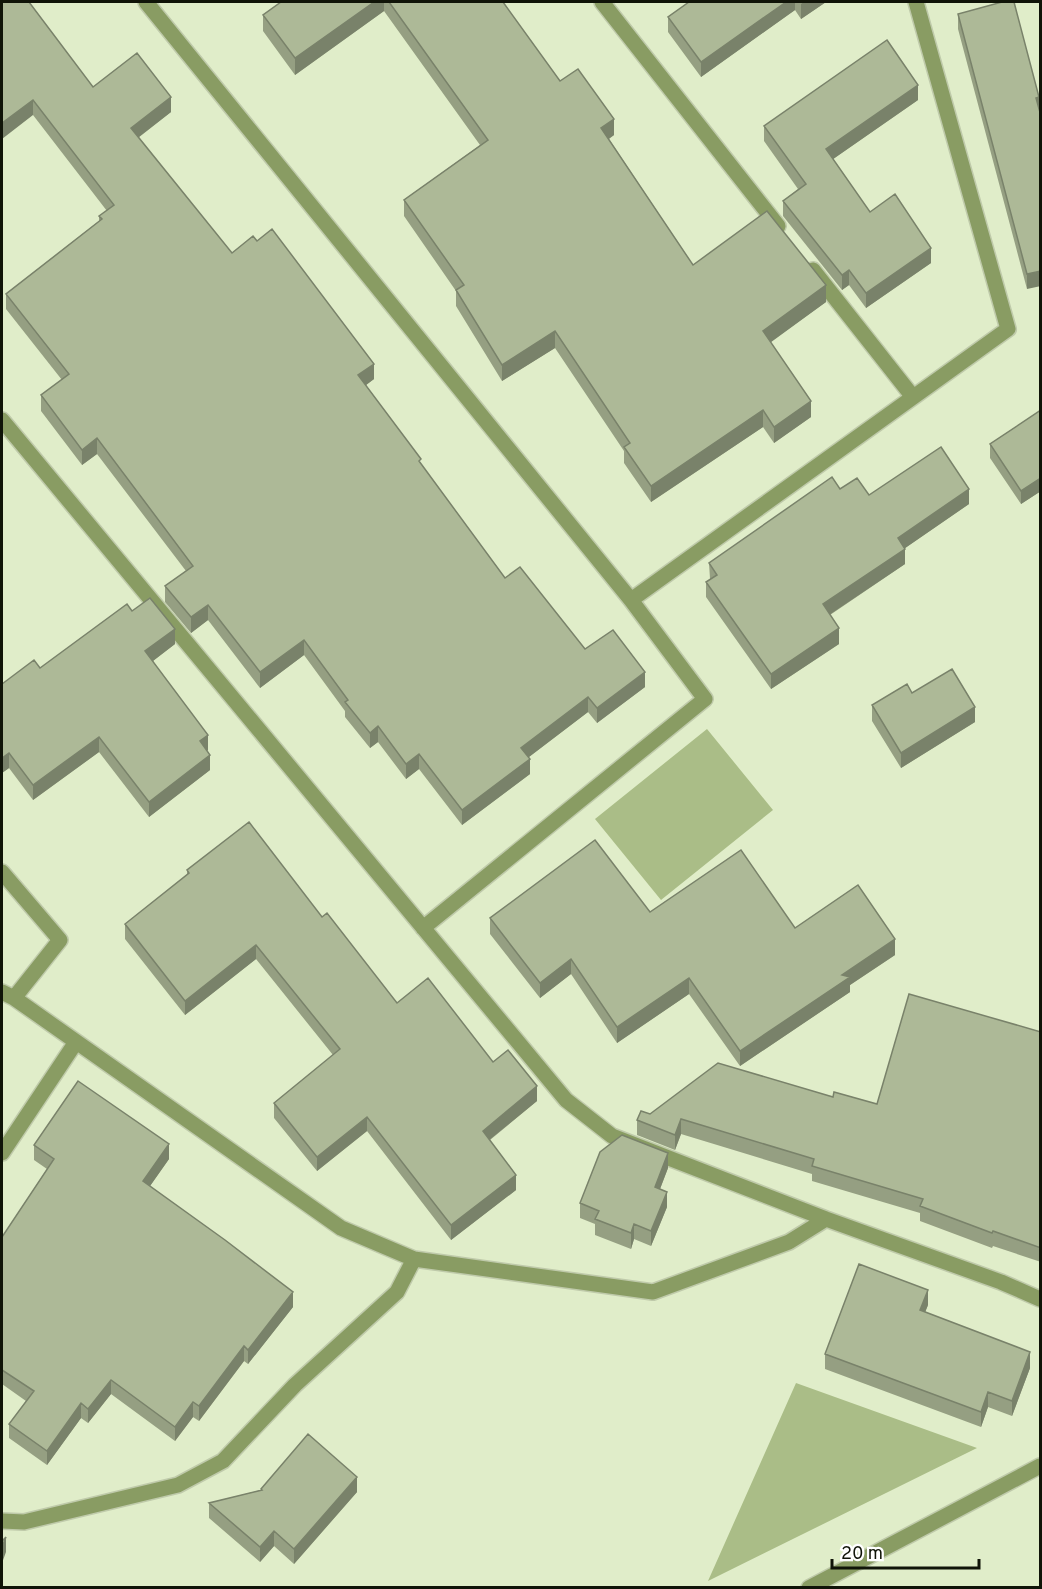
<svg xmlns="http://www.w3.org/2000/svg" width="1042" height="1589" font-family="Overpass,sans-serif">
	<style>
		.green { fill: #aabd87 }
		.lines { fill: none; stroke-linecap: round; stroke-linejoin: round }
		.minor-casing { stroke: #bfcaaa; stroke-width: 18 }
		.tertiary-casing { stroke: #bfcaaa; stroke-width: 18 }
		.minor { stroke: #899c63; stroke-width: 15 }
		.tertiary { stroke: #899c63; stroke-width: 15 }
		.wall { fill: #959f82 }
		.shaded-wall { fill: #79826a }
		.building { fill: #adb997; stroke: #79826a; stroke-width: 1.5 }
	</style>
	<rect width="100%" height="100%" fill="#e0edc9"/>
	<path class="green" d="M707 729 773 810 661 900 595 819Z
		M796 1383 977 1448 708 1581Z"/>
	<g class="lines">
		<g class="minor-casing">
			<path id="minor" d="M146 2 631 600
				M602 2 778 226
				M813 270 913 397
				M2 420 566 1100 612 1136 826 1219 1001 1282 1040 1299
				M2 872 60 940 14 998
				M423 928 705 699 631 600 1008 329 916 2
				M2 992 14 998 341 1228 414 1259 653 1292 789 1242 826 1219
				M2 1153 76 1042
				M2 1521 24 1522 178 1485 223 1461 295 1385 397 1292 414 1259"/>
		</g>
		<g class="tertiary-casing">
			<path id="tertiary" d="M809 1588 1040 1466"/>
		</g>
		<use href="#minor" class="minor"/>
		<use href="#tertiary" class="tertiary"/>
	</g>
	<path class="wall" d="M2 2 93 87 171 112 138 138 232 253 374 379 366 385 421 464 505 578 585 649 645 687 597 723 588 712 529 757 530 774 462 825 419 769 406 779 378 742 370 748 345 717V711L304 655 260 688 208 620 191 633 165 602V586L186 571 97 454 82 465 41 411V395L62 380 6 309V294L99 221V216L107 211 33 115Z
		M281 2H503L560 81 614 135 609 139 693 265 826 302 770 342 811 417 774 443 763 427 651 502 624 463V451L555 348 502 381 456 306V291L404 216V200L480 145 384 11 295 75 263 31V15Z
		M689 2H826L801 19 795 10 701 77 668 32V17Z
		M958 14 1039 110 1027 289 958 29Z
		M918 100 833 159 870 212 931 263 866 308 849 285 842 290 783 216V201L798 189 764 141V126Z
		M1041 410V491L1021 504 990 458V444Z
		M840 489 869 495 969 504 905 548V564L830 615 839 644 771 689 706 597V582L710 579 709 563Z
		M132 611 175 644 153 661 208 750 207 751 210 770 149 817 99 752 33 800 9 768 2 773 40 668Z
		M912 693 975 722 901 768 872 721V705Z
		M187 870 322 917 397 1003 493 1062 537 1101 490 1140 516 1190 451 1240 367 1131 317 1171 274 1118V1103L333 1055 256 959 185 1015 125 939V924L187 875Z
		M650 912 795 928 895 955 850 985V992L740 1066 689 994 617 1043 571 974 540 998 490 934V918Z
		M1041 1032V1262L993 1246 992 1248 920 1221V1213L812 1181V1174L681 1134 675 1150 637 1135V1120L650 1114 833 1097 877 1104Z
		M34 1145 169 1159 150 1186 293 1307 248 1364 244 1361 199 1421 193 1417 175 1441 111 1394 88 1423 81 1418 47 1465 9 1438V1424L26 1401 2 1384V1237L47 1169 34 1160Z
		M668 1168 660 1189 667 1207 651 1246 634 1239 631 1249 595 1235V1224L580 1218V1203Z
		M928 1305 925 1312 1030 1368 1012 1416 988 1407 981 1427 825 1369V1354Z
		M261 1489 357 1492 294 1564 274 1546 260 1562 209 1518V1503L261 1490Z"/>
	<path class="shaded-wall" d="M374 2H384V11L295 75V58Z
		M786 2H795V10L701 77V62Z
		M804 2H826L801 19V4Z
		M918 85V100L826 164V149Z
		M171 97V112L131 143V128Z
		M1039 97V112L1036 98Z
		M33 100V115L2 139V123Z
		M614 119V135L601 144V128Z
		M931 248V263L866 308V293Z
		M849 270V285L842 290V275Z
		M1041 271V286L1027 289V274Z
		M826 285V302L763 348V331Z
		M555 331V348L502 381V365Z
		M374 364V379L358 391V375Z
		M811 401V417L774 443V427Z
		M763 410V427L651 502V486Z
		M97 438V454L82 465V450Z
		M1041 478V491L1021 504V491Z
		M969 489V504L898 553V538Z
		M905 549V564L823 619V604Z
		M208 605V620L191 633V617Z
		M839 628V644L771 689V674Z
		M175 629V644L145 667V651Z
		M304 640V655L260 688V672Z
		M645 672V687L597 723V708Z
		M588 697V712L521 763V748Z
		M975 707V722L901 768V753Z
		M378 726V742L370 748V733Z
		M208 735V750L200 756V741Z
		M99 737V752L33 800V785Z
		M9 753V768L2 773V758Z
		M419 754V769L406 779V764Z
		M210 755V770L149 817V802Z
		M530 759V774L462 825V810Z
		M895 939V955L850 985V992L740 1066V1051L842 975Z
		M256 945V959L185 1015V1001Z
		M571 959V974L540 998V983Z
		M689 978V994L617 1043V1027Z
		M537 1086V1101L483 1145V1131Z
		M367 1117V1131L317 1171V1157Z
		M681 1119V1134L675 1150V1135Z
		M169 1144V1159L143 1196V1181Z
		M668 1153V1168L655 1202V1187Z
		M516 1175V1190L451 1240V1225Z
		M667 1192V1207L651 1246V1231Z
		M634 1224V1239L631 1249V1233Z
		M928 1290V1305L920 1325V1310Z
		M293 1292V1307L248 1364V1350Z
		M244 1346V1361L199 1421V1406Z
		M1030 1352V1368L1012 1416V1401Z
		M111 1380V1394L88 1423V1409Z
		M988 1392V1407L981 1427V1412Z
		M193 1402V1417L175 1441V1427Z
		M81 1403V1418L47 1465V1451Z
		M357 1477V1492L294 1564V1549Z
		M274 1531V1546L260 1562V1547Z
		M6 1537V1552L2 1563V1547Z"/>
	<path class="building" d="M2 2H29L93 87 137 53 171 97 131 128 232 253 253 236 257 241 272 229 374 364 358 375 421 459 419 461 505 578 520 567 585 649 613 630 645 672 597 708 588 697 521 748 530 759 462 810 419 754 406 764 378 726 370 733 345 702 348 700 304 640 260 672 208 605 191 617 165 586 193 566 97 438 82 450 41 395 69 374 6 294 102 219 99 216 114 205 33 100 2 123Z
		M281 2H374L295 58 263 15Z
		M389 2H503L560 81 578 69 614 119 601 128 693 265 767 211 826 285 763 331 811 401 774 427 763 410 651 486 624 447 630 443 555 331 502 365 456 290 464 285 404 200 488 140Z
		M689 2H786L701 62 668 17Z
		M1002 2H1014L1039 97 1036 98 1041 116V271L1027 274 958 14Z
		M887 40 918 85 826 149 870 212 895 194 931 248 866 293 849 270 842 275 783 201 806 184 764 126Z
		M1041 410V478L1021 491 990 444Z
		M941 447 969 489 898 538 905 549 823 604 839 628 771 674 706 582 717 575 709 563 832 477 840 489 857 478 869 495Z
		M150 598 175 629 145 651 208 735 200 741 210 755 149 802 99 737 33 785 9 753 2 758V684L34 660 40 668 127 604 132 611Z
		M952 669 975 707 901 753 872 705 907 684 912 693Z
		M249 822 322 917 327 913 397 1003 428 978 493 1062 508 1050 537 1086 483 1131 516 1175 451 1225 367 1117 317 1157 274 1103 340 1049 256 945 185 1001 125 924 189 873 187 870Z
		M595 840 650 912 741 850 795 928 858 885 895 939 842 975 850 977 740 1051 689 978 617 1027 571 959 540 983 490 918Z
		M909 994 1041 1032V1248L993 1231 992 1233 920 1206 923 1199 812 1166 814 1159 681 1119 675 1135 637 1120 641 1111 650 1114 718 1063 833 1097 834 1092 877 1104Z
		M78 1081 169 1144 143 1181 225 1240 293 1292 248 1350 244 1346 199 1406 193 1402 175 1427 111 1380 88 1409 81 1403 47 1451 9 1424 34 1391 2 1370V1237L54 1159 34 1145Z
		M622 1135 668 1153 655 1187 667 1192 651 1231 634 1224 631 1233 595 1219 599 1211 580 1203 600 1152Z
		M859 1264 928 1290 920 1310 1030 1352 1012 1401 988 1392 981 1412 825 1354Z
		M308 1434 357 1477 294 1549 274 1531 260 1547 209 1503 262 1490 261 1489Z
		M6 1537 2 1547V1541Z"/>
	<rect width="1042" height="1589" fill="none" stroke="#101408" stroke-width="6"/>
	<path d="M832 1559v9h147v-9" fill="none" stroke="#101408" stroke-width="3"/>
	<text x="841" y="1559" font-size="18" fill="#101408" stroke="#ffffff" stroke-width="4.5" paint-order="stroke">20 m</text>
</svg>
